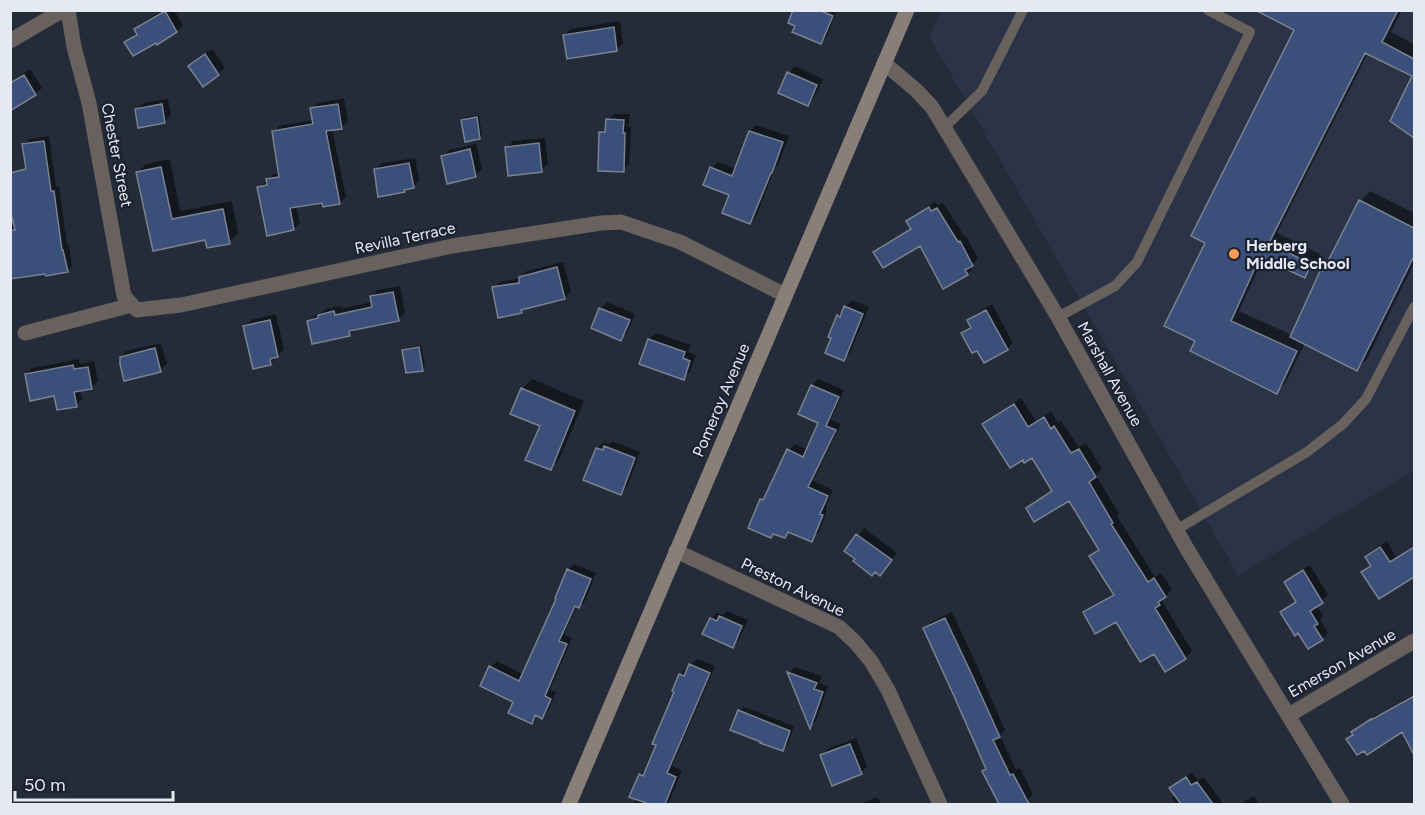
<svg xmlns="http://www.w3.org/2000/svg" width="1425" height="815" font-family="Figtree,sans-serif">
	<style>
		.built { fill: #2b3447 }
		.shadow { fill: #0007 }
		.building { fill: #3a4f79; stroke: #7a8291; stroke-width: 1.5 }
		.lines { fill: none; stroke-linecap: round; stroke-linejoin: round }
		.lane { stroke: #68615d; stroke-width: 10 }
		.street { stroke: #68615d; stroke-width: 15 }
		.secondary { stroke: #8a7f78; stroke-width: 15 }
		.poi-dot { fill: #fc9e52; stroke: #1c222f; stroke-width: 2 }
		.labels { text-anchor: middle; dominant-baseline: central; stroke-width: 4.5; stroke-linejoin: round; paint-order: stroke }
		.street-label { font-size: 16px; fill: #e5eaf2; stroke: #1c222f }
		.poi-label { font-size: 16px; font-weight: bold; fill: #e5eaf2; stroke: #1c222f; text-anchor: start }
	</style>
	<rect width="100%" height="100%" fill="#252c39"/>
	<path class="built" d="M941 11H1414V471L1238 575 929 36Z"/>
	<path class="shadow" d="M163 10H174L183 25 177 31 126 42 137 33 135 29 142 23Z
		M802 10H837L827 36 821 42Z
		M1258 10H1402L1391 32 1414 44V136L1392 120 1414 76 1368 53 1277 233 1320 254 1314 266 1305 276 1264 257 1239 311 1292 335 1323 270 1328 265 1360 201 1370 191 1414 213V263L1367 359 1357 369 1305 343 1286 382 1276 392 1197 340 1207 243 1296 29Z
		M620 21 623 43 617 49 564 35 571 29Z
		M212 49 225 68 218 74 190 66 196 60Z
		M795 66 823 79 814 98 808 104 789 73Z
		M30 69 42 88 35 94 10 109V82Z
		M344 98 348 121 342 127 332 129 346 197 340 203 324 201 296 206 300 223 294 229 259 187 274 174 280 173 273 132 279 126 314 120 312 109 318 103Z
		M168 99 171 115 164 122 137 109 143 103Z
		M614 114H630L628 127H631L629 164 623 170 601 133 607 127V120Z
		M479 115 482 135 480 138 462 120 465 117Z
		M756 125 789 136 778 165 775 168 756 217 750 223 712 168 718 162 736 169 750 131Z
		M49 136 56 187 59 186 67 245H69L72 266 67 271 46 272 10 278V226L35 222 24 145 30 139Z
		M545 138 548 164 541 170 506 148 513 141Z
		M476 144 482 169 475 176 443 157 449 150Z
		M415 158 419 180 413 187 407 188 404 191 375 170 382 163Z
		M170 159 180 211 232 201 238 233 229 242 207 238 154 249 137 173 146 164Z
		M935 202 938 206 943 203 965 237 966 236 978 258 972 265 973 268 967 274 921 244 875 252 881 246 911 228 908 222 914 216Z
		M563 262 571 291 565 298 524 308 521 311 494 288 500 282 520 278 527 271Z
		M400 286 405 313 398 319 356 328 349 334 309 321 315 315 321 313 326 309 341 306V309L372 302 371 297 378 290Z
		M852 300 869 307 850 353 843 359 838 316Z
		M607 302 635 314 627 333 621 339 593 328 601 309Z
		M992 304 1013 343 1007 349H978L963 333 971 326 969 320 975 314Z
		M276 314 284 349 270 364 245 326 251 320Z
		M656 333 691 345 688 352 696 355 690 372 683 378 641 363 649 339Z
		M161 343 167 364 160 370 125 379 120 358 126 351Z
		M421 345 425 366 422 369 404 351 407 348Z
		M79 359 80 364 94 361 98 381 91 388 80 390 82 399 76 405 56 394 26 374 33 368Z
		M532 379 584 401 560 458 550 468 542 425 522 389Z
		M818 379 844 390 831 420 841 424 813 481 833 490 826 506V514L819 532 812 538 790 531 785 537 775 533 771 536 750 527 762 499 768 493 789 450 795 444 808 450 820 422 812 385Z
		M1021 398 1036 421 1051 411 1058 423 1061 421 1079 447 1086 443 1102 469 1096 475 1119 514 1117 516 1155 577 1161 573 1172 589 1162 601 1192 651 1185 658 1154 651 1116 620 1085 613 1092 606 1115 593 1091 556 1099 548 1069 499 1028 508 1034 501 1053 490 1033 456 984 425 991 418Z
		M612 441 640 452 627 487 621 493 597 448 604 442 609 444Z
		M864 528 897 553 880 574 846 550Z
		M1387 541 1396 557 1414 546V575L1379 597 1363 572 1371 564 1367 557 1373 550Z
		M574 564 596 573 585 601 579 607 577 606 564 634 572 638 550 690 556 692 548 711 542 717 538 715 531 722 515 702 491 667 497 661 523 674 558 598 568 570Z
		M1310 565 1328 595 1316 605 1323 616 1320 620 1328 633 1322 639 1299 631 1282 612 1288 606 1297 601 1286 582 1292 576Z
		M727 611 748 620 739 640 732 646 711 619 717 613 723 615Z
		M952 612 978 668 1005 730 1000 735 1016 770 1020 768 1033 794 1027 801 1019 804H1001L984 771 987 768 924 629 931 622Z
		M697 659 715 666 672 766 682 770 669 802 666 804H634L637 798 631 796 640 775 647 769 676 691 680 675 686 668 688 669 690 665Z
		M795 667 822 676 819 683 828 686 816 721 810 726 789 673Z
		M1414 694V721L1367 753 1348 739 1354 734 1353 732 1359 726 1377 714 1378 715Z
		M744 707 794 726 788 744 783 749 739 711Z
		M856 738 867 766 861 773 822 756 828 749Z
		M1192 772 1198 780 1204 777 1223 804H1176L1172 798 1175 794 1171 788Z
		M1254 796 1259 804H1240Z
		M877 797 881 804H861Z"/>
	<path class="building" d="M793 10H819L833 16 821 44 792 32 795 26 788 23Z
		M1255 10H1398L1382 42 1414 59V138L1390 121 1412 76 1365 53 1269 243 1311 264 1305 278 1260 257 1231 321 1297 351 1277 394 1190 351 1195 341 1164 326 1205 243 1191 236 1294 30Z
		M165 11 177 32 157 45 156 43 133 56 124 42 137 35 134 29Z
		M614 27 617 51 567 59 563 35Z
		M205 54 219 75 203 87 188 66Z
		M787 72 817 85 808 106 778 93Z
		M24 75 36 95 10 111V83Z
		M162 104 165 123 138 128 135 109Z
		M338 104 342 129 326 131 340 204 323 207 322 203 290 208 294 230 267 236 257 187 267 185 266 179 279 177 272 131 313 124 310 108Z
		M477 117 480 139 465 142 461 120Z
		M606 119 624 120 623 133H625L624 172 598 171 599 132H605Z
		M749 131 783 142 772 173H771L750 224 722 213 729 195 703 185 710 167 732 176Z
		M44 141 51 191H54L62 250H63L68 272 46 276 45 274 10 279V230H15L10 209V173L26 169 22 144Z
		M539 143 542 172 508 176 505 147Z
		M470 149 476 177 447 184 441 156Z
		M409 163 414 188 404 190 405 192 378 197 374 169Z
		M161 167 172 219 223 209 230 244 207 248 205 240 153 251 136 172Z
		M1359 200 1414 228V256L1357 371 1290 337 1321 269 1323 271Z
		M929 207 931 211 937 208 958 242 960 241 973 266 965 270 968 275 943 289 920 246 883 268 873 252 911 229 906 221Z
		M557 267 565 299 521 310 522 313 498 318 492 287 519 283V277Z
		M393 292 399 321 349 331 350 336 312 344 307 321 318 318V315L334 311 335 315 372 307 370 296Z
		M844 306 863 314 844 361 825 353 831 338 828 337 837 315 840 317Z
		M599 308 630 320 621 341 591 328Z
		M986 310 1008 350 984 363 977 351 972 353 961 333 971 328 967 320Z
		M270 320 278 357 270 359 271 365 253 369 243 326Z
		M648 339 685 352 683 358 690 361 684 380 639 364Z
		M419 347 423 371 406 373 402 350Z
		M155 348 161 372 124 381 120 364V357Z
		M73 365 74 369 88 367 92 389 74 392 77 407 57 410 54 396 30 401 25 374Z
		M811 385 839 397 826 426 836 430 808 487 828 496 820 514 823 515 812 542 788 532 785 538 773 534 771 538 748 528 760 499 763 500 787 449 803 457 818 423 798 414Z
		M521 388 575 411 551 470 525 460 540 426 510 414Z
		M1014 404 1028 427 1044 417 1051 429 1054 426 1071 453 1079 449 1096 477 1089 482 1113 523 1111 524 1148 582 1154 578 1166 597 1158 602 1160 605 1155 608 1186 659 1165 672 1154 654 1140 662 1116 622 1095 634 1083 612 1114 595 1089 556 1099 550 1069 501 1034 522 1026 508 1052 491 1032 458 1024 463 1023 460 1010 468 982 424Z
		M604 446 635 458 621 495 583 480 596 448 603 450Z
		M856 534 892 560 880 576 875 572 872 576 853 561 855 559 844 551Z
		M1380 547 1390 562 1414 547V577L1379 599 1361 572 1371 566 1365 557Z
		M567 569 591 579 579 608 575 606 559 641 567 644 545 696 551 699 542 719 535 715 532 724 508 713 513 702 480 686 489 666 519 681 556 599 555 598Z
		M1303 570 1323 603 1310 611 1318 624 1314 626 1323 640 1308 649 1298 633 1295 636 1280 612 1296 602 1284 582Z
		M719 616 742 626 733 648 702 634 710 618 717 621Z
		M945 618 972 675 1000 737 993 740 1010 775 1013 774 1029 804H999L982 771 986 769 954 696 923 628Z
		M689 664 710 673 667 773 676 777 665 804H649L629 797 639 774 643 776 656 745 652 744 674 692 672 691 679 674 684 676Z
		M787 672 817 683 814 689 823 692 810 729Z
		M1414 696V755L1402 732 1367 755 1364 751 1357 755 1346 739 1353 735 1351 732 1371 719V720Z
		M738 710 790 731 783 751 760 743 761 742 730 730Z
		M850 744 862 774 832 786 820 755Z
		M1186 777 1191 785 1197 782 1213 804H1181L1169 788Z"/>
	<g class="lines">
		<path class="lane" d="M944 128 982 91 1023 10
			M1058 317 1115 286 1137 262 1250 32 1208 10
			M1176 530 1307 452 1343 424 1366 399 1414 307"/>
		<path class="street" d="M68 10 74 47 89 103 124 296 132 305
			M10 41 63 10
			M884 63 916 90 932 107 1058 317 1187 549 1342 804
			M25 333 132 305 137 310 181 305 452 246 601 223 621 222 680 242 785 295
			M676 551 839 627 855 642 871 661 888 690 940 804
			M1289 715 1414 641"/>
		<path class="secondary" d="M569 804 907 10"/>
	</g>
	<circle class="poi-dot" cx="1234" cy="254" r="6"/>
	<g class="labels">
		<g class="street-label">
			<text transform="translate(117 155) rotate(79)">Chester Street</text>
			<text transform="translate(405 238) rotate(-12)">Revilla Terrace</text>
			<text transform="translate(1110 374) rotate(61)">Marshall Avenue</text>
			<text transform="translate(721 400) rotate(-67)">Pomeroy Avenue</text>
			<text transform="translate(793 587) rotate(26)">Preston Avenue</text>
			<text transform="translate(1342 663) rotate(-30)">Emerson Avenue</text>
		</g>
		<g class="poi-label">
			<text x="1246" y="245">Herberg<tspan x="1246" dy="18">Middle School</tspan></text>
		</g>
	</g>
	<rect width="1425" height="815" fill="none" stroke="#e5eaf2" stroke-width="24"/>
	<path d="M15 791v9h158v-9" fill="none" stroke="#e5eaf2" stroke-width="3"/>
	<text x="24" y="791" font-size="18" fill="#e5eaf2" stroke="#1c222f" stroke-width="4.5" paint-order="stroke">50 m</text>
</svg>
